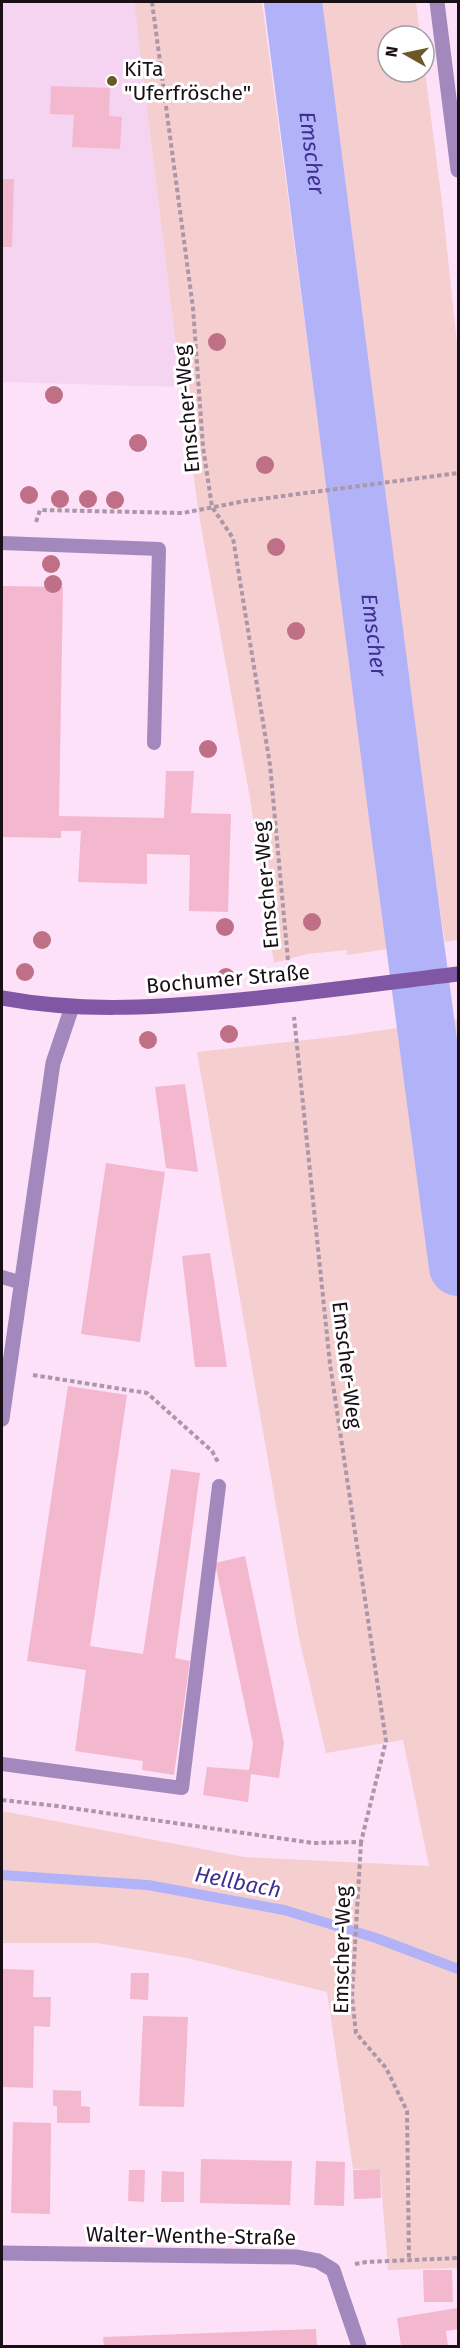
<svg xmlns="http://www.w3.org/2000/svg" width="460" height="2348" font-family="'Fira Sans',sans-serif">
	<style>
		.built { fill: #f4d4f0 }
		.green { fill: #f5cecf }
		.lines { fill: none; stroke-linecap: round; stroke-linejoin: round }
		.stream { stroke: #b1b2f7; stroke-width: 10 }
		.river { stroke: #b1b2f7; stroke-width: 58 }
		.building { fill: #f3b8ce }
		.path { stroke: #ac97a9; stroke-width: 4; stroke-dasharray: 4.5 3; stroke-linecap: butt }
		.lane { stroke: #a388be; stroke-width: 14 }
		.street { stroke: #a388be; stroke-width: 15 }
		.secondary { stroke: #8057a5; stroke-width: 15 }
		.tree { fill: #bf7087 }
		.poi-dot { fill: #6b5927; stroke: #fff; stroke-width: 2 }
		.labels { text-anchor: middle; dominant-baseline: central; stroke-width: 6; stroke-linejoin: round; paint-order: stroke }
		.poi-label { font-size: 21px; fill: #180f17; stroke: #fff; text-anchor: start }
		.street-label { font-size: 21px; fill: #180f17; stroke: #fff }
		.water-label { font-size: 22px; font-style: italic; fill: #3e2f91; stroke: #fff }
	</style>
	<rect width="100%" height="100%" fill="#fce1f8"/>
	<path class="built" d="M2 2H134L181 387 2 382Z"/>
	<path class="green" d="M134 2H262L318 422 334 509 347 647 388 949 347 955V950L307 954 274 963 251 804 200 521 181 387Z
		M319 2H416L420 36H388V72H424V64L442 202 458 353V940L445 942 418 768Z
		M458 1019V2268L388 2270 380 2169H353L327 1992 187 1958 97 1943H2V1811L244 1857 429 1866 403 1740 326 1753 299 1638 197 1052 342 1036Z"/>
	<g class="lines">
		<path class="stream" d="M2 1875 148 1885 284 1910 376 1938 458 1969"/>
		<path class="river" id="s1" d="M293 2 395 794 458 1267"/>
	</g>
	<path class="building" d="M51 86 110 88 109 116 122 117 120 149 72 147 74 115 50 114Z
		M2 179H14L12 247H2Z
		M2 586 63 587 59 816 164 818 166 771H194L191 813 231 814 228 912 189 911 190 855 147 854V884L78 882 81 831H61V838L2 837Z
		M185 1084 198 1172 166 1168 155 1087Z
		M106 1163 165 1172 140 1342 81 1334Z
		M210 1253 227 1367H195L182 1256Z
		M68 1386 127 1395 90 1646 143 1654 171 1469 200 1473 175 1658 190 1661 174 1775 142 1770 143 1761 75 1751 86 1670 27 1661Z
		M245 1556 284 1743 279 1778 251 1774 248 1802 203 1795 207 1767 249 1770 253 1744 215 1563Z
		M2 1969 34 1970 33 1997H51L50 2027 34 2026 33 2088 2 2087Z
		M131 1973H149L148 2000 130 1999Z
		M143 2016 188 2017 184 2107 139 2106Z
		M53 2090 81 2091V2106L90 2107V2123H57V2106H53Z
		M13 2122 51 2123 50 2214 11 2213Z
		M201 2159 292 2161 290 2205 200 2203Z
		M316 2161 345 2162 344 2206 314 2205Z
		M380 2169 381 2198 354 2199 353 2170Z
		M129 2170H145L144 2202 128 2201Z
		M162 2171 184 2172V2202H161Z
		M423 2270H452L453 2302H424Z
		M457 2308 458 2329 446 2331 448 2346H401L397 2318Z
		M316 2329 317 2346H104L103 2337Z"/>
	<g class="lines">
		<path class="path" d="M152 2 193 308 203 447 212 507 233 538 270 765 289 971
			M36 522 40 510 183 513 245 501 458 473
			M33 1375 147 1393 212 1451 219 1464
			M2 1800 57 1806 313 1843 361 1842 386 1741 330 1364 294 1017
			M361 1842 352 1997 356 2033 386 2068 407 2111 409 2259
			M355 2264 366 2262 458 2258"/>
		<path class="lane" d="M2 543 159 549 154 743
			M2 1277 22 1283
			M2 1764 182 1788 219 1486"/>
		<path class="street" d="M437 2 458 170
			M2 1419 53 1063 72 1007
			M2 2253 296 2257 318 2261 333 2270 359 2346"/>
		<path class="secondary" d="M2 998C78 1012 151 1008 228 1001 305 994 382 983 458 974"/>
	</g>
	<g class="tree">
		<circle cx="217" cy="342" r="9"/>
		<circle cx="54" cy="395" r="9"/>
		<circle cx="138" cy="443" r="9"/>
		<circle cx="265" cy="465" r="9"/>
		<circle cx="29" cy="495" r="9"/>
		<circle cx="60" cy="499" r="9"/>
		<circle cx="88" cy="499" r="9"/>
		<circle cx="115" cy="500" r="9"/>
		<circle cx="276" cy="547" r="9"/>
		<circle cx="51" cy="564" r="9"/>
		<circle cx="53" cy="584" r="9"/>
		<circle cx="296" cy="631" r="9"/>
		<circle cx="208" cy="749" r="9"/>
		<circle cx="312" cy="922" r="9"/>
		<circle cx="225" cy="927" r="9"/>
		<circle cx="42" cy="940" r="9"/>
		<circle cx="25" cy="972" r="9"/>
		<circle cx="226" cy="977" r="9"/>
		<circle cx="229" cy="1034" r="9"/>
		<circle cx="148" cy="1040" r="9"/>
	</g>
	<circle class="poi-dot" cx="112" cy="81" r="6"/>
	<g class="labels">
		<g class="poi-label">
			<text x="124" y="69">KiTa<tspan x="124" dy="24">"Uferfrösche"</tspan></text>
		</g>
		<g class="street-label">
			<text transform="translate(187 409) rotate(-95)">Emscher-Weg</text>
			<text transform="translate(266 885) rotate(-95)">Emscher-Weg</text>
			<text transform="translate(228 979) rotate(-5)">Bochumer Straße</text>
			<text transform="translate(347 1365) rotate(83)">Emscher-Weg</text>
			<text transform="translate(342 1950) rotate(-89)">Emscher-Weg</text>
			<text transform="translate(191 2236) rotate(1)">Walter-Wenthe-Straße</text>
		</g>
		<g class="water-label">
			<text stroke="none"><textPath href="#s1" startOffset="152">Emscher</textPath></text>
			<text stroke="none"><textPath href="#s1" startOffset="638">Emscher</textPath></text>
			<text transform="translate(238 1882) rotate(11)">Hellbach</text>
		</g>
	</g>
	<rect width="460" height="2348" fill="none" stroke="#180f17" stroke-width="6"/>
	<g transform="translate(406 54) rotate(279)"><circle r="28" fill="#ffffff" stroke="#a39fa2" stroke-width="1.5"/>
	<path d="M0-4.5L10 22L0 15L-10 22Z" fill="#6b5927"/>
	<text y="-9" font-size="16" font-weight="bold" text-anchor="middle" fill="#180f17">N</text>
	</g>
</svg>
